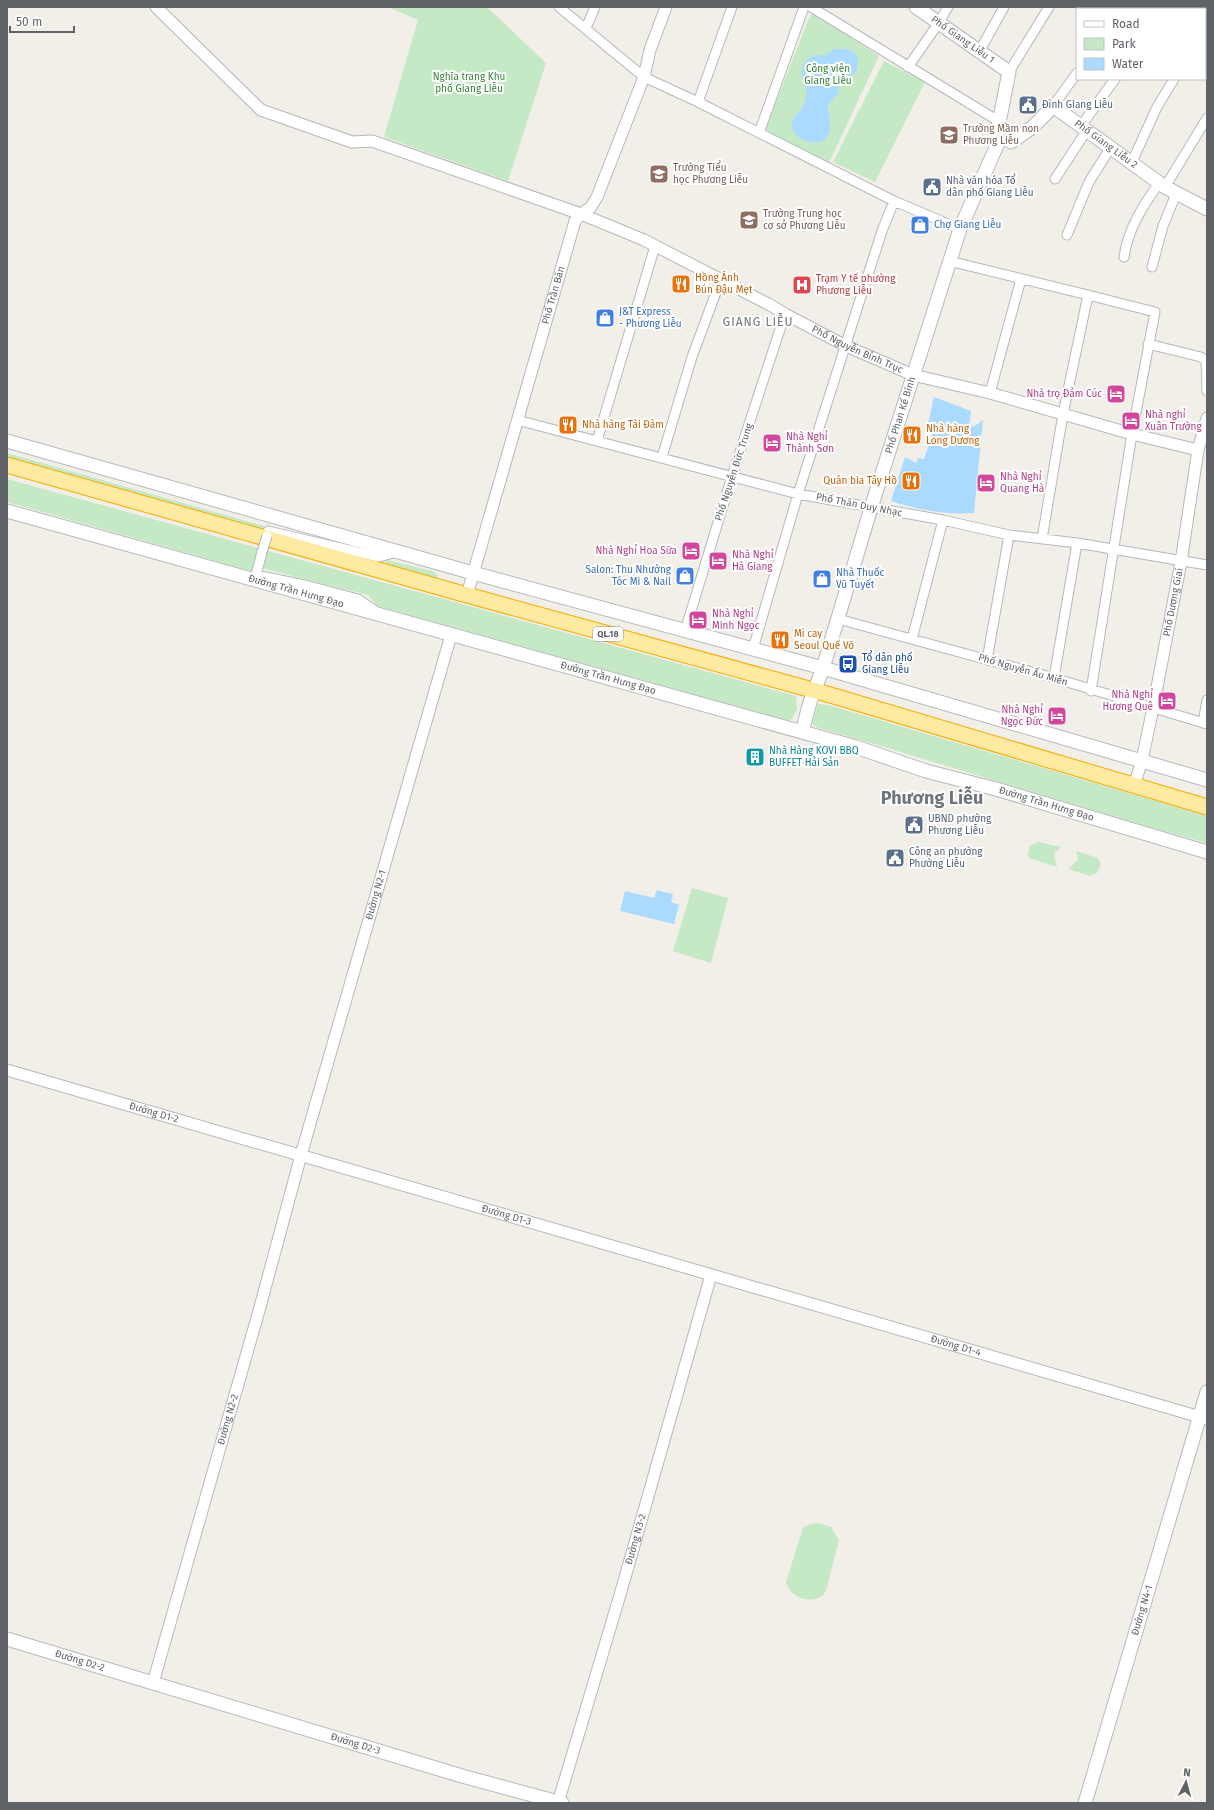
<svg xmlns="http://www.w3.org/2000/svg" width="1214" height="1810" font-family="'Fira Sans',sans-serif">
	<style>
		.green { fill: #c5e8c5 }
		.water { fill: #aadaff }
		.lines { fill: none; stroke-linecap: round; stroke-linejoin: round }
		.minor-casing { stroke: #b5b8bc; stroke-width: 11 }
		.tertiary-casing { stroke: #b5b8bc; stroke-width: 13 }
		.secondary-casing { stroke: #b6babf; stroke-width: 15 }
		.trunk-casing { stroke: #f9ab00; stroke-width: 17 }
		.minor { stroke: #fff; stroke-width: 9 }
		.tertiary { stroke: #fff; stroke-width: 11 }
		.secondary { stroke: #fff; stroke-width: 13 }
		.trunk { stroke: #feeaa1; stroke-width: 15 }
		.minor-bridge-casing { stroke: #b5b8bc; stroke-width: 11; stroke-linecap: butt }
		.minor-bridge { stroke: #fff; stroke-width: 9 }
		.labels { text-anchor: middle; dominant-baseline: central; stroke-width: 4; stroke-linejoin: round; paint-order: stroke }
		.shield { fill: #fff; stroke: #8f9295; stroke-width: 1 }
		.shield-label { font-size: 9px; font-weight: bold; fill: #5f6368 }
		.street-label { font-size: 10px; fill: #5f6368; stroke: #fff }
		.park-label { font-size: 10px; fill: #348238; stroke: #fff }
		.service-label { font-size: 10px; fill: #4e5e75; stroke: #fff; text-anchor: start }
		.education-label { font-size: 10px; fill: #785e54; stroke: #fff; text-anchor: start }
		.shop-label { font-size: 10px; fill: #366cbe; stroke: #fff; text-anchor: start }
		.food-label { font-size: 10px; fill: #c56008; stroke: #fff; text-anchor: start }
		.health-label { font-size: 10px; fill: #be3a42; stroke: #fff; text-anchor: start }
		.hotel-label { font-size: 10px; fill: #b23c85; stroke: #fff; text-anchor: start }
		.transit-label { font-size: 10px; fill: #164399; stroke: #fff; text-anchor: start }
		.culture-label { font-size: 10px; fill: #0d838f; stroke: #fff; text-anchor: start }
		.quarter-label { font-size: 12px; letter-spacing: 1px; fill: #70757a; stroke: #fff }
		.town-label { font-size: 18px; font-weight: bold; fill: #70757a; stroke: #fff }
	</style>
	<rect width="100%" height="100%" fill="#f1efe8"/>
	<path class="green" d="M388 7H487L546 63 508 181 384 137 418 20Z
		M812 15 817 16 879 56 829 163 769 133 766 130 767 125 809 18Z
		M884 61 925 82 875 182 833 162Z
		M7 453 264 526 262 532 7 458Z
		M7 479 796 696 797 710 791 720H786L377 606 368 595 253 566 251 571 7 502Z
		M386 560 433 571 437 575V579L386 564Z
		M818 704 828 705 1207 816V843C1076 807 947 765 816 727L812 723Z
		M1038 842 1061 847 1055 852 1054 856 1057 867 1029 858 1028 854 1030 846Z
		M1076 851 1098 858 1101 864 1097 873 1090 876 1069 869 1078 859Z
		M692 888 728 898 711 963 673 951Z
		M819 1523 831 1527 839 1540 826 1591C816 1607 790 1599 786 1582L803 1528 811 1524Z"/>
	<path class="water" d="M834 49C845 48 858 49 858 62 858 66 858 70 854 74 851 77 844 78 841 82 838 85 837 90 838 94L828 104C827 113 832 122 829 132 824 152 790 140 792 124 793 115 800 112 803 106 806 101 806 96 807 91 801 80 798 65 811 57 816 54 822 56 827 55 829 54 832 50 834 49Z
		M934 397 971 411 969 427 975 426 983 420 974 513C945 515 918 510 891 501L905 457 916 463 918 458 924 459 933 432 927 428Z
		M657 890 673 894 671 902 679 905 674 924 620 911 625 891 654 898Z"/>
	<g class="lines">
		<g class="minor-casing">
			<path id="minor" d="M559 7 644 77 698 102 894 201 960 229
				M811 7 1000 122
				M1115 9 1116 7
				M1163 9 1164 7
				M586 28 595 7
				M1205 31 1207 27
				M979 52 1004 7
				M908 67 938 24 948 7
				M1009 72 1049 7
				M698 102 732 7
				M1053 106 1077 73
				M1081 126 1115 79
				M759 133 804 7
				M1132 162 1157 107 1174 79
				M1055 179 1087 130
				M1165 187 1207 118
				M1067 235 1089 182 1111 147
				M1124 257C1128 229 1143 205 1160 182
				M949 261 1088 295 1063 414 1042 539
				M1152 267 1163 226 1176 194
				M1088 295 1155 312 1132 434 1091 691
				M1148 344 1201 357 1206 361 1207 391
				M990 393 1021 279
				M517 420 798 494 943 520 1009 535 1077 543 1207 565
				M597 441 655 246
				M662 457 692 357 721 279
				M267 536 268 531 379 557 397 552
				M262 552 256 575 309 586 358 599 374 610
				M838 619 1054 678 1207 724
				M685 631 732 476 785 314
				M912 639 943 520
				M753 649 798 494 882 231 894 201
				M987 660 1009 535
				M1054 678 1077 543
				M1203 723 1207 700"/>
		</g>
		<g class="tertiary-casing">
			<g id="tertiary">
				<path id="s1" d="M156 7 261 110 352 142 372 141 581 214 644 240 772 306 785 314 846 346 913 375 990 393 1132 434 1198 450"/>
				<path id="s2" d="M467 595 575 221 579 216 591 207 597 197 644 77 650 50 666 7"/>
				<path id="s3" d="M1134 786 1142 760 1153 708 1181 562 1198 450 1207 418"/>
				<path id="s4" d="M7 1070 1207 1419"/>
				<path id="s5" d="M153 1683 260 1307 301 1155 451 635"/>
				<path id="s6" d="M558 1803 622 1588 711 1275"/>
			</g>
		</g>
		<g class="secondary-casing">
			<g id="secondary">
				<path id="s7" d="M916 7 1009 72 997 133"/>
				<path id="s8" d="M1011 142 1034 126 1053 106 1165 187 1207 209"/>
				<path d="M7 441 473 573 823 668 1207 780"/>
				<path id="s9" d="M7 511 856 747 926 771 996 789 1207 852"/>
				<path id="s10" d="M802 732 810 702 823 668 871 508 960 229 998 143"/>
				<path id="s11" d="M7 1639 462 1776 562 1803"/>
				<path id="s12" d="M1085 1803 1207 1392"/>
			</g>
		</g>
		<g class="trunk-casing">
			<path id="trunk" d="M7 465 467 595 827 694 1207 807"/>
		</g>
		<use href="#minor" class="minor"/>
		<use href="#tertiary" class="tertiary"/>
		<use href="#secondary" class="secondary"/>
		<use href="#trunk" class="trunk"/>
		<g class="minor-bridge-casing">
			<path id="minor-bridge" d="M262 552 267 536"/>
		</g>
		<use href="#minor-bridge" class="minor-bridge"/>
	</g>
	<defs>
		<g id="civic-square" transform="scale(1)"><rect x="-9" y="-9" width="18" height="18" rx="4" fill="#5c6f8a" stroke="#fff"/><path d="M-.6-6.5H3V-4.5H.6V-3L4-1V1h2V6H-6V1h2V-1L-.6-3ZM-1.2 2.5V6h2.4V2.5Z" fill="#fff"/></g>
		<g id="school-square" transform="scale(1)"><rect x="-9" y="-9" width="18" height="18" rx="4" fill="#8d6e63" stroke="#fff"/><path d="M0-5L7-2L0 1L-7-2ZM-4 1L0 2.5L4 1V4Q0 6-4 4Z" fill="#fff"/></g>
		<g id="shop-square" transform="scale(1)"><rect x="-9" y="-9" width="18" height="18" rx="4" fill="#3f7fe0" stroke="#fff"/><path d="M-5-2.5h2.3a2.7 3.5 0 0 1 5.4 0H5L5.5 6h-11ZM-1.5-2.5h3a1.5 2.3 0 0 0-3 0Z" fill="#fff"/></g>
		<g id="restaurant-square" transform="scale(1)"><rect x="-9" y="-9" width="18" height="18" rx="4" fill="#e8710a" stroke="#fff"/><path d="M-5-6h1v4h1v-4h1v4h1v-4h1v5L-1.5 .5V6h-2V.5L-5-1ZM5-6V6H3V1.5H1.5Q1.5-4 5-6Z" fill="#fff"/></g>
		<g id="hospital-square" transform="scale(1)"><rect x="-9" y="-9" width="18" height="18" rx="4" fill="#e0444e" stroke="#fff"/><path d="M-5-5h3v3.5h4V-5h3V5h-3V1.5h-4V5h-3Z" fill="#fff"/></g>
		<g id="hotel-square" transform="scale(1)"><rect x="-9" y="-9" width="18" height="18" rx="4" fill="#d1479c" stroke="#fff"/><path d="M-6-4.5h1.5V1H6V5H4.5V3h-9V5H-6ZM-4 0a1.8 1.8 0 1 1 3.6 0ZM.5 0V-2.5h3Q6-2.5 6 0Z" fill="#fff"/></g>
		<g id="bus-square" transform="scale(1)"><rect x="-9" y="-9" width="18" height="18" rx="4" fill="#1a4fb4" stroke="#fff"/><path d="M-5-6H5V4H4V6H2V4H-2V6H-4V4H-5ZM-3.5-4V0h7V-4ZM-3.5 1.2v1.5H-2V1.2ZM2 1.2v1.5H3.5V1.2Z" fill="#fff"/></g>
		<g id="building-square" transform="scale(1)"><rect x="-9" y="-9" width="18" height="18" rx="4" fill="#0f9aa8" stroke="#fff"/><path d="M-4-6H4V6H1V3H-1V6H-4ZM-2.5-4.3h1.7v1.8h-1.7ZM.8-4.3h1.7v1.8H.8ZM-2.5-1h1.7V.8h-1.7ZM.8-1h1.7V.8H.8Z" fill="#fff"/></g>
	</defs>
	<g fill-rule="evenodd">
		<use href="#civic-square" x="1028" y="105"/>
		<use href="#school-square" x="949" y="135"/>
		<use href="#school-square" x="659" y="174"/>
		<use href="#civic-square" x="932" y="187"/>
		<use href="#school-square" x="749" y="220"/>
		<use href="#shop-square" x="920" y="225"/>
		<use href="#restaurant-square" x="681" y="284"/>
		<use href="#hospital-square" x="802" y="285"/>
		<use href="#shop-square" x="605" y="318"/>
		<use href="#hotel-square" x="1116" y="394"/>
		<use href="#hotel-square" x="1131" y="421"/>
		<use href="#restaurant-square" x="568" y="425"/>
		<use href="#restaurant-square" x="912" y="435"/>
		<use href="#hotel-square" x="772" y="443"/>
		<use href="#restaurant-square" x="911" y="481"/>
		<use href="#hotel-square" x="986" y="483"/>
		<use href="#hotel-square" x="691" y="551"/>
		<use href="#hotel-square" x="718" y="561"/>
		<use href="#shop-square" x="685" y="576"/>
		<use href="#shop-square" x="822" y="579"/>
		<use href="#hotel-square" x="698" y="620"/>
		<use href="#restaurant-square" x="780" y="640"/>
		<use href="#bus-square" x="848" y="664"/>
		<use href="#hotel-square" x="1167" y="701"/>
		<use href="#hotel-square" x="1057" y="716"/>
		<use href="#building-square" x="755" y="757"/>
		<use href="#civic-square" x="914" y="825"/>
		<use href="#civic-square" x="895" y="858"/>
	</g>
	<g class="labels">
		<rect class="shield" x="593" y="627" width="30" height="14" rx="3"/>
		<g class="shield-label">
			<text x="608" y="634">QL.18</text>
		</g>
		<g class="street-label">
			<text stroke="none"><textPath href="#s7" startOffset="57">Phố Giang Liễu 1</textPath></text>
			<text stroke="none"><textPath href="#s8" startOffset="121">Phố Giang Liễu 2</textPath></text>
			<text stroke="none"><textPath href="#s2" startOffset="312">Phố Trần Bàn</textPath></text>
			<text stroke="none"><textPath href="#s1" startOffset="793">Phố Nguyễn Bỉnh Trục</textPath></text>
			<text stroke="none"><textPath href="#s10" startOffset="332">Phố Phan Kế Bính</textPath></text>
			<text transform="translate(734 472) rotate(-72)">Phố Nguyễn Đức Trung</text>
			<text transform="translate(859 505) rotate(11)">Phố Thân Duy Nhạc</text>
			<text stroke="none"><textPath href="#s9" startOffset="300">Đường Trần Hưng Đạo</textPath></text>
			<text stroke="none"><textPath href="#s3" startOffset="188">Phố Dương Giai</textPath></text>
			<text transform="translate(1023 670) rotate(16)">Phố Nguyễn Ấu Miễn</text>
			<text stroke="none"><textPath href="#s9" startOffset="624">Đường Trần Hưng Đạo</textPath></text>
			<text stroke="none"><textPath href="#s9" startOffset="1080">Đường Trần Hưng Đạo</textPath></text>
			<text stroke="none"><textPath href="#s5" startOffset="819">Đường N2-1</textPath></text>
			<text stroke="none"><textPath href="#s4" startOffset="153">Đường D1-2</textPath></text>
			<text stroke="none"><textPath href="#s4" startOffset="520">Đường D1-3</textPath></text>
			<text stroke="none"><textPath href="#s4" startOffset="988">Đường D1-4</textPath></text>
			<text stroke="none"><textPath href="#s5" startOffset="274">Đường N2-2</textPath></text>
			<text stroke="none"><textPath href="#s6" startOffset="275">Đường N3-2</textPath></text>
			<text stroke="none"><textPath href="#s12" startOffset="201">Đường N4-1</textPath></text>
			<text stroke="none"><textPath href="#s11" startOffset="76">Đường D2-2</textPath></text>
			<text stroke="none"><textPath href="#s11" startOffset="364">Đường D2-3</textPath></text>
		</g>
		<g class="park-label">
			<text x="828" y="69">Công viên<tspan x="828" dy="12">Giang Liễu</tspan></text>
			<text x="469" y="77">Nghĩa trang Khu<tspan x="469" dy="12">phố Giang Liễu</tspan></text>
		</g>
		<g class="service-label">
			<text x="1042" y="105">Đình Giang Liễu</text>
			<text x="946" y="181">Nhà văn hóa Tổ<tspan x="946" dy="12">dân phố Giang Liễu</tspan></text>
			<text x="928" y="819">UBND phường<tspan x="928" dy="12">Phương Liễu</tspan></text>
			<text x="909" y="852">Công an phường<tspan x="909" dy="12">Phường Liễu</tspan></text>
		</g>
		<g class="education-label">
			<text x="963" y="129">Trường Mầm non<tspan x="963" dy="12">Phương Liễu</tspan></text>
			<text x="673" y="168">Trường Tiểu<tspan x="673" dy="12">học Phương Liễu</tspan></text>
			<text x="763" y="214">Trường Trung học<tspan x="763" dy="12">cơ sở Phương Liễu</tspan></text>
		</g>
		<g class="shop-label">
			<text x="934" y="225">Chợ Giang Liễu</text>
			<text x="619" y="312">J&amp;T Express<tspan x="619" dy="12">- Phương Liễu</tspan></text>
			<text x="671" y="570" text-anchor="end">Salon: Thu Nhường<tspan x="671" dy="12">Tóc Mi &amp; Nail</tspan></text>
			<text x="836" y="573">Nhà Thuốc<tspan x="836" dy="12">Vũ Tuyết</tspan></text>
		</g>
		<g class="food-label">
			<text x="695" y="278">Hồng Ánh<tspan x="695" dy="12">Bún Đậu Mẹt</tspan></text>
			<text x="582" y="425">Nhà hàng Tài Đàm</text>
			<text x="926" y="429">Nhà hàng<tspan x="926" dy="12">Long Dương</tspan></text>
			<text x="897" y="481" text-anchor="end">Quán bia Tây Hồ</text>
			<text x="794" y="634">Mì cay<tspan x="794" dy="12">Seoul Quế Võ</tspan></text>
		</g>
		<g class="health-label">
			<text x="816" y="279">Trạm Y tế phường<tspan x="816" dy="12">Phương Liễu</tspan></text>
		</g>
		<g class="hotel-label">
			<text x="1102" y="394" text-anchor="end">Nhà trọ Đảm Cúc</text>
			<text x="1145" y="415">Nhà nghỉ<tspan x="1145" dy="12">Xuân Trường</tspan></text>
			<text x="786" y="437">Nhà Nghỉ<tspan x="786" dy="12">Thành Sơn</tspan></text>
			<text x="1000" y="477">Nhà Nghỉ<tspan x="1000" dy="12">Quang Hà</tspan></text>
			<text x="677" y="551" text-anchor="end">Nhà Nghỉ Hoa Sữa</text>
			<text x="732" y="555">Nhà Nghỉ<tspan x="732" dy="12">Hà Giang</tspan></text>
			<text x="712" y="614">Nhà Nghỉ<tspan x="712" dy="12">Minh Ngọc</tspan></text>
			<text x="1153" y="695" text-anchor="end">Nhà Nghỉ<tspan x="1153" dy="12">Hương Quê</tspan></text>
			<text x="1043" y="710" text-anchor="end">Nhà Nghỉ<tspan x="1043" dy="12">Ngọc Đức</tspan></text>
		</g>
		<g class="transit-label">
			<text x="862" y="658">Tổ dân phố<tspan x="862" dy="12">Giang Liễu</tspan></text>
		</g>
		<g class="culture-label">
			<text x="769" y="751">Nhà Hàng KOVI BBQ<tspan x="769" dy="12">BUFFET Hải Sản</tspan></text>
		</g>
		<g class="quarter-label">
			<text x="758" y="322">GIANG LIỄU</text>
		</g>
		<g class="town-label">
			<text x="932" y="798">Phương Liễu</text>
		</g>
	</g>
	<rect width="1214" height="1810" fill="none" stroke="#5f6368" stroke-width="16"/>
	<rect x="1076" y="8" width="130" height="72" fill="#ffffff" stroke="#bfc1c3"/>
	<rect x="1084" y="21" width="20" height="6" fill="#ffffff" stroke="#bfc1c3"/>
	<text x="1112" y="28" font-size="12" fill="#5f6368">Road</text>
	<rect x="1084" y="38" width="20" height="12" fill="#c5e8c5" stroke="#bfc1c3"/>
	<text x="1112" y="48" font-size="12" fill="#5f6368">Park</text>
	<rect x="1084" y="58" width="20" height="12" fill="#aadaff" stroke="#bfc1c3"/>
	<text x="1112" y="68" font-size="12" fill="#5f6368">Water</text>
	<g transform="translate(1186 1782) rotate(6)" stroke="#ffffff" stroke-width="3" paint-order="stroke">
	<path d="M0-3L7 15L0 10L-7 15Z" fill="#5f6368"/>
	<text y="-6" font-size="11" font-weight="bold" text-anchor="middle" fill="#5f6368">N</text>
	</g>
	<path d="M10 26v6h64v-6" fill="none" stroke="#5f6368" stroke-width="2"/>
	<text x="16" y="26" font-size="12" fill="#5f6368" stroke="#ffffff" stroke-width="3" paint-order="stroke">50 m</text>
</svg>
